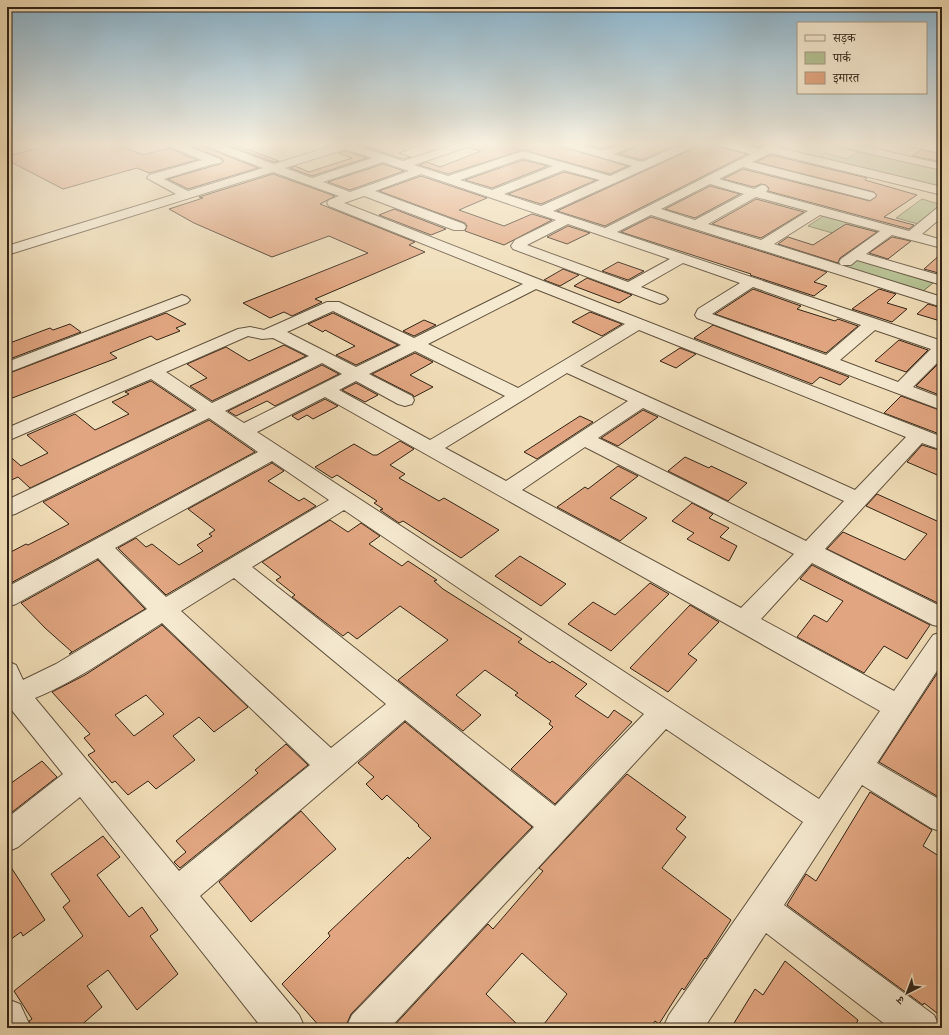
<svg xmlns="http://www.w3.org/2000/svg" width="949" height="1035" font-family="'IM FELL DW Pica','Noto Serif Devanagari',serif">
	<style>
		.green { fill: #b4c293; stroke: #737254 }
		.building { fill: #e1a681; stroke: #322315; fill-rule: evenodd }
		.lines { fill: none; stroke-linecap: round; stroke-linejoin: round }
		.minor-casing { stroke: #62523e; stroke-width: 2 }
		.minor { fill: #f5e9d0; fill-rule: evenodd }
	</style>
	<rect width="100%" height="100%" fill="#f0ddb7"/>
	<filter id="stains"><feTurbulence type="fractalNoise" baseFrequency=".005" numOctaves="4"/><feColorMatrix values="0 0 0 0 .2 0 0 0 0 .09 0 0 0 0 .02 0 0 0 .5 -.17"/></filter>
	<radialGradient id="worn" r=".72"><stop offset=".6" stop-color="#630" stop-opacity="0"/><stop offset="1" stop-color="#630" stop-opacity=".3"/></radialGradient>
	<path class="green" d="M860 150 942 169V189L818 158 825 153 847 159Z
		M922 199 942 205 918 224 896 218Z
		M825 215 880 230 864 242 808 226Z
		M857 259 933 283 922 292 844 268Z"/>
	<path class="building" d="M60 143H114L143 155 169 148 197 160 149 173 137 168 63 189 7 160V156Z
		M187 143H201L202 146 258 168 188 189 168 179 220 164 224 161 221 158 184 144Z
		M221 143H231L279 161 274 162Z
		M360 143H421V145L399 153 411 157 403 159 359 145Z
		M475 143H557L559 146 628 166 610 174 523 150 448 174 419 165 427 162 440 167 481 151 469 148 473 146Z
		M579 143H620L603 149Z
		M639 143H682L642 160 619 154 638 146Z
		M700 143H714L716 146 747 154 605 226 557 211 699 146Z
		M739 143H770L760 147Z
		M921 150 942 154V162L912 156Z
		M346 151 367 158 312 176 290 168 295 166 309 172 352 158 338 153Z
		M771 155 867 178 865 180 917 195 884 217 914 225 909 229 768 191 769 188 766 185 761 184 754 187 723 179 743 169 870 201 877 196 874 192 756 162Z
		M523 160 548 166 492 188 465 180Z
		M383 164 404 171 350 190 328 182Z
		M564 172 596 180 541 204 508 194Z
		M273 174 335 196 320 204 415 242 409 245 425 252 315 299 322 302 292 316 284 312 270 318 243 303 368 253 329 236 272 257 194 223 169 209 203 198 199 197Z
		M421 176 487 198 459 210 504 226 532 214 552 220 504 245 465 231 467 226 465 223 379 191Z
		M710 186 740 194 695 218 665 209Z
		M756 199 804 212 761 238 712 224Z
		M394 209 446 229 431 235 379 215Z
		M651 217 827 272 814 282 827 286 814 296 750 275 751 274 621 232Z
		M846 224 877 232 840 258 838 263 778 244 788 237 813 245Z
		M568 226 590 233 567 244 547 237Z
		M892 237 911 241 888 259 869 253Z
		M942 253V274L924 269Z
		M618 262 644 271 628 280 602 271Z
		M563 269 579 275 560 286 544 280Z
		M587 278 632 295 619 303 574 286Z
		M753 289 801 306 797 309 835 321 838 319 858 326 826 353 715 314Z
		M879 289 896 294 887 303 907 309 892 322 852 309Z
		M928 304 942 308V316L937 320 917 314Z
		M590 312 622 324 602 336 572 322Z
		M166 313 186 324 176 328 180 331 157 340 151 336 110 353 117 358 7 400V374Z
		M333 313 398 345 356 365 336 355 355 346 325 330 323 332 308 324Z
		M424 320 436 325 414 336 403 331Z
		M70 324 81 332 7 360V344L50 328 53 330Z
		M713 325 849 377 840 385 820 377 812 384 694 338Z
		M899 340 928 350 906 372 875 361Z
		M284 345 306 356 212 401 190 386 207 378 187 364 226 347 249 361Z
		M680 348 696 354 676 368 660 361Z
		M415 353 433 362 410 375 433 387 414 397 413 395 372 374Z
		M942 360V396L916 386Z
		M322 365 339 374 275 406 267 401 236 416 228 411Z
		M151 381 194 410 30 488 18 477 7 482V454L21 466 48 453 27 435 75 414 95 430 129 414 112 402 129 394 125 392Z
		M356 383 378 395 365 402 342 390Z
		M901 396 942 411V435L884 413Z
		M325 399 338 406 313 419 307 415 298 420 292 416Z
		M643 410 658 417 618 446 601 438Z
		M580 416 593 422 537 459 524 452Z
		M209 420 255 452 7 585V554L26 544 28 545 69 524 43 502Z
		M400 441 414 449 390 465 405 474 399 478 439 501 444 498 499 530 461 558 403 521 399 523 380 510 383 509 374 503 377 501 337 475 332 478 315 467 354 444 373 455H377Z
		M922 445 942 451V477L907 462Z
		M685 457 709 468 711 466 747 483 728 501 668 471Z
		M272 463 284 471 268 481 299 501 304 498 316 506 166 595 118 548 136 538 146 547 152 544 179 565 203 551 197 545 212 536 209 534 215 530 188 509Z
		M618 466 638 476 610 498 647 518 620 541 557 507 585 487 588 489Z
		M877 494 937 521 942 515V605L827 549 843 532 905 560 927 534 866 506Z
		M692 503 713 514 709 518 729 528 720 537 737 546 729 561 687 539 694 533 672 521Z
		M330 520 348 532 361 523 380 536 369 544 402 566 408 561 437 580 434 581 443 589 522 639 518 642 550 663 552 661 587 684 575 696 608 718 614 710 632 722 555 804 511 769 553 727 549 724 551 721 515 695 518 693 485 670 456 695 481 715 463 731 398 680 448 640 400 606 357 639 348 632 343 636 292 597 295 595 276 580 281 577 262 562Z
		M520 556 566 584 541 606 495 576Z
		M98 560 145 609 69 654 72 652 45 628 21 603Z
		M812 565 930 625 907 659 884 646 864 673 797 637 814 615 827 622 843 601 800 579Z
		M650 583 669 594 611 651 568 624 593 602 615 615Z
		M690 605 719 622 688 654 697 660 668 692 630 668Z
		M162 625 248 707 214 732 199 717 173 736 195 760 156 789 148 781 128 795 115 781 112 783 88 755 95 751 84 738 90 734 52 692 85 675ZM146 695 164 714 134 736 115 715Z
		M942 666V799L879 762Z
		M405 722 532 827 351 1014 345 1028H321L282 984 330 936 328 933 408 857 409 859 431 838 418 826 419 825 387 795 382 800 366 784 374 777 358 763Z
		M286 744 308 765 180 868 174 862 186 852 176 841 258 773 255 770Z
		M42 761 57 777 7 816V786Z
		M627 774 686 817 676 829 686 837 662 868 731 920 706 959 705 958 684 990 682 988 659 1024 655 1021 650 1028H541L567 994 522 953 486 994 521 1028H392L488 924 493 929 543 871 539 868Z
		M870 792 932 830 923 846 942 858V1017L924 1003 923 1005 787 905 806 874 816 881Z
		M301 811 336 849 251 922 219 882Z
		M103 836 120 857 97 875 129 917 142 907 158 930 150 936 178 974 137 1010 108 970 87 986 102 1007 78 1028H32L29 1021 32 1019 14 991 83 936 63 907 70 901 51 874Z
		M7 861 45 920 23 936 21 932 7 942Z
		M785 961 858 1020 854 1028H731L755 989 763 995Z"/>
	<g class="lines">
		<g class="minor-casing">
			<path id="minor" d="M165 143H179L220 159 222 161 220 163 213 164 164 179 188 191 263 168 203 145 202 143H217L274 164 335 145 333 143H359L357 146 403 161 459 143H474L473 145 414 165 448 176 523 151 610 176 632 166 559 145 558 143H574L603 151 624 143H638L637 145 614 154 642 162 685 143H699L698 145 553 211 605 228 751 154 716 145 715 143H733L760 149 773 143H786L780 148 942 187V195L771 153 752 162 874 193 876 196 870 200 743 167 719 179 754 189 762 185 766 186 768 189 766 192 909 231 937 208 942 207V217L922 234 942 240V248L892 235 866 254 942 276V285L857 260 851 265H841L839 262 841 259 880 231 820 215 774 244 942 297V307L651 215 617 232 942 341V358L913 387 942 398V410L697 318 695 315 698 309 740 283 683 263 641 287 665 296 668 299 665 302 660 304 513 249 511 246 515 240 556 220 421 174 375 191 464 224 466 227 464 230H454L364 196 344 203 942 437V450L922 443 825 549 942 607V627L933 625 812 563 761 619 894 691 933 635 942 632V663L877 763 942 801V832L931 828 862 785 784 905 934 1015 940 1028H890L766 933 704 1028H663L669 1015 803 822 666 729 390 1028H346L352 1015 534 827 405 720 200 896 299 1015 305 1028H262L80 797 18 847 7 852V818L63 774 10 708 7 709V661L16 665 23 680 56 664 147 609 98 558 16 604 7 607V587L258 452 209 418 15 514 7 516V500L197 410 151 379 7 441V428L238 329 250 327 264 330 327 302H339L414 338 523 284 329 206 327 203 329 200 339 196 273 172 7 255V246L176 194 147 178 149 175 202 160 166 145ZM346 149 372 158 312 178 285 168ZM523 158 553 166 492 190 460 180ZM383 162 409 171 350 192 323 182ZM564 170 600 180 541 206 504 194ZM710 184 744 194 695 220 661 209ZM756 197 808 211 761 240 708 224ZM568 224 670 259 628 282 527 245ZM753 287 861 325 826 355 712 314ZM536 289 625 324 518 388 428 344ZM333 311 401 345 356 367 287 332ZM639 330 906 437 855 490 580 366ZM875 330 931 349 898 382 840 360ZM248 336 262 339 273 338 309 356 212 403 166 372ZM415 351 505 396 430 440 339 390 356 381 398 404 405 406 412 404 414 400 412 396 369 374ZM322 363 342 374 244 423 225 411ZM567 373 628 401 506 481 445 448ZM325 397 880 711 819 799 257 432ZM643 408 844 501 806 541 598 438ZM585 447 794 554 741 608 522 490ZM272 461 329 500 166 597 115 548ZM344 510 644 714 555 806 252 567ZM234 578 386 704 331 748 181 611ZM162 623 310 765 179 871 35 698C80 680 121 649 162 623Z
				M831 143H850L942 164V170L836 146Z
				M903 143H923L942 147V153L904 145Z
				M182 295 187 297 190 300 187 303 7 373V362Z
				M7 999 20 1004 31 1028H7Z"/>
		</g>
		<use href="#minor" class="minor"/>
	</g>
	<linearGradient id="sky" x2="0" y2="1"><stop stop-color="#89b7d3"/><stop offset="0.5" stop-color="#f8f0df"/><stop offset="1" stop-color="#f8f0df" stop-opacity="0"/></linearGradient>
	<rect width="949" height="288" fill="url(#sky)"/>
	<rect width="949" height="1035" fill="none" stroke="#f0ddb7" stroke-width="24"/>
	<rect x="8" y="8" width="933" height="1019" fill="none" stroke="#322315" stroke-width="2"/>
	<rect x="12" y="12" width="925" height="1011" fill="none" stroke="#322315"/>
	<rect x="797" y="22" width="130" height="72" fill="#f5e9d0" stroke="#a79a85"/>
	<rect x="805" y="35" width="20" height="6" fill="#f5e9d0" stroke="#a79a85"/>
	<text x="833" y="42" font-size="12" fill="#322315">सड़क</text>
	<rect x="805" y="52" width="20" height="12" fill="#b4c293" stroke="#a79a85"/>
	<text x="833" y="62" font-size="12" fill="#322315">पार्क</text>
	<rect x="805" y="72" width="20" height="12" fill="#e1a681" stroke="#a79a85"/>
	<text x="833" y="82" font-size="12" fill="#322315">इमारत</text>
	<g transform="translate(907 993) rotate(222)" stroke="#f5e9d0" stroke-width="3" paint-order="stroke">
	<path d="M0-3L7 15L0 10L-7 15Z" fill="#322315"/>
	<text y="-6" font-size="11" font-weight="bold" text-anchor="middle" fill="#322315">उ</text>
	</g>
	<rect width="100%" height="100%" filter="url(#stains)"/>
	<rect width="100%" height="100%" fill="url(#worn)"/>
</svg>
